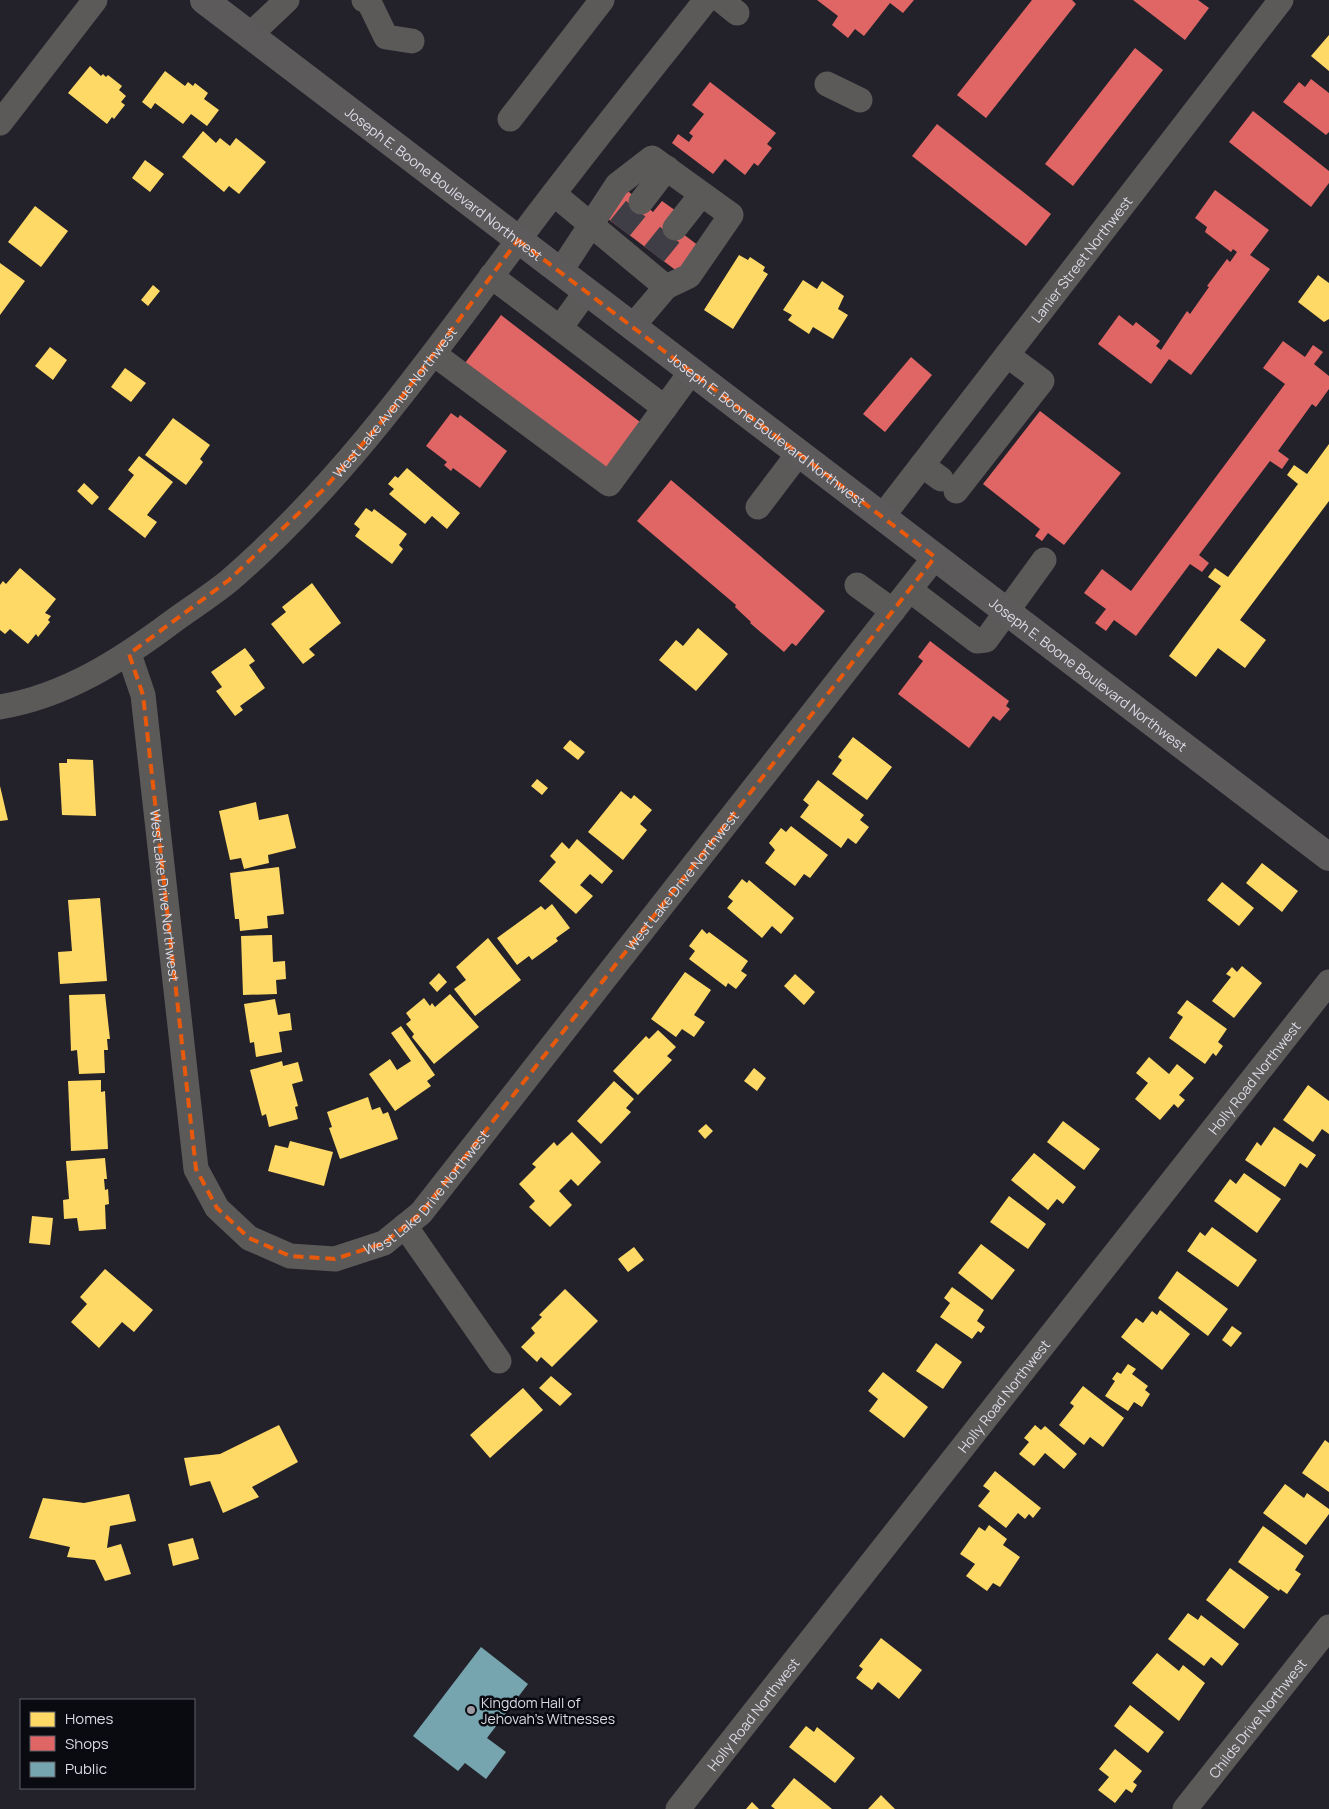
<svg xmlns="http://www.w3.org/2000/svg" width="1329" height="1809" font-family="Manrope,sans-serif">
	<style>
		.homes { fill: #ffd966 }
		.shops { fill: #e06666 }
		.public { fill: #76a5af }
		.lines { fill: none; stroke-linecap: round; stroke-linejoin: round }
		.minor-tunnel { stroke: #3f3e46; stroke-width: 25; stroke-dasharray: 25 12; stroke-linecap: butt }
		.minor { stroke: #5c5a59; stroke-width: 25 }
		.major { stroke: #5d5a5c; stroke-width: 28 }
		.marked { fill: none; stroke: #e8590c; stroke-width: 4; stroke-dasharray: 10 6; stroke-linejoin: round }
		.poi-dot { fill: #9b9aa4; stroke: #0a0a11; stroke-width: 2 }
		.labels { text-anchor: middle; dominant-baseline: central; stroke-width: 5; stroke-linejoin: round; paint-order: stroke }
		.street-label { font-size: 14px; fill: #dbdbe6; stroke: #0a0a11 }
		.poi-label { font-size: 14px; fill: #dbdbe6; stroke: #0a0a11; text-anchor: start }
	</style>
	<rect width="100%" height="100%" fill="#23222a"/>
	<path class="homes" d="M1329 35V71L1311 56Z
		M90 66 101 76 103 74 106 77 108 75 122 86 119 90 126 96 121 102 125 105 114 119 112 117 107 124 68 93Z
		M165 71 185 86 188 82 193 86 195 83 208 93 204 99 219 110 207 126 191 114 183 124 155 103 151 109 142 102Z
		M203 131 216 143 220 138 230 146 236 138 266 162 239 194 229 186 224 192 182 157Z
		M145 160 164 174 150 192 132 178Z
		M35 206 68 231 41 267 8 242Z
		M739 255 748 260 750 257 765 267 763 271 768 274 733 329 704 310Z
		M0 263 25 281 0 315Z
		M1318 275 1329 283V319L1324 322 1298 302Z
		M803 280 817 289 822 281 844 296 838 309 848 315 833 339 813 327 809 334 788 320 792 315 783 310Z
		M153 285 160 291 148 306 141 300Z
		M50 347 67 360 53 380 35 366Z
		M125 368 146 383 131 402 111 387Z
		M173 418 210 445 200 459 203 462 186 485 145 455Z
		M1329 444V501L1240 620 1266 640 1245 668 1218 648 1196 677 1169 656 1221 586 1208 577 1215 568 1228 577 1298 484 1287 475 1294 465 1307 474Z
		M139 456 173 482 147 515 157 522 145 538 108 509 134 475 128 470Z
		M407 468 460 513 447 529 432 516 425 524 389 494 394 489 388 484 395 476 398 478Z
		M84 483 99 497 92 505 77 491Z
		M366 508 372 512 374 509 407 534 399 545 403 549 392 564 355 536 360 529 354 524Z
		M20 568 56 599 45 613 51 616 48 620 50 622 38 637 36 634 28 644 10 629 5 634 0 630V585L3 581 6 584Z
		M312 583 341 623 309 649 315 655 303 664 271 624 286 612 282 607Z
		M698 628 728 654 696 691 659 660 676 640 683 646Z
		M245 648 255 661 249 665 265 688 240 706 243 710 235 716 216 691 222 687 211 672Z
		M853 737 892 767 867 800 832 774 842 760 838 757Z
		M570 740 585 752 578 760 563 748Z
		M67 759 93 760 96 816 62 815 59 763H67Z
		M537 779 548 788 542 795 531 786Z
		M818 780 864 815 860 820 869 827 856 844 848 838 841 848 800 817 809 805 803 800Z
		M0 786 8 820 0 821Z
		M621 791 631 799 634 795 652 810 640 824 647 830 623 860 588 832Z
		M256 802 259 820 288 814 296 848 268 855 269 863 244 869 241 858 230 860 219 811Z
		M791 826 828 855 810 878 804 874 795 886 765 863 775 850 769 843 781 828 786 832Z
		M577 839 613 871 602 884 590 874 580 885 593 896 576 914 539 881 556 862 550 856 562 842 569 849Z
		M1262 863 1298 891 1282 912 1246 883Z
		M279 867 284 914 267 916 268 928 240 931 239 919H235L230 873Z
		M742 879 747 883 749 880 794 918 781 934 772 926 762 938 727 908 733 901 728 897Z
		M1222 882 1254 908 1239 926 1207 900Z
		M100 898 107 981 60 984 58 952 72 951 68 900Z
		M552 904 570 928 556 938 558 941 532 960 529 956 517 965 497 938 541 906 545 910Z
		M702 929 707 934 709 932 748 961 741 971 747 975 736 989 728 983 726 987 689 959 695 951 689 946Z
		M272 935 273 962 285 961 286 979 276 980 277 994 243 995 241 936Z
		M488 938 521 980 475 1016 454 989 466 980 456 967Z
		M1242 966 1262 983 1234 1018 1212 1001 1231 977 1226 974 1232 967 1237 972Z
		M685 972 711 990 694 1015 705 1022 694 1037 682 1029 676 1037 651 1019Z
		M439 973 447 982 437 992 429 983Z
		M795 974 815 992 804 1005 784 986Z
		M105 994 110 1039H107L108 1050H104L105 1073 79 1074 77 1050 71 1051 69 995Z
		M450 994 479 1027 434 1064 412 1037 414 1034 406 1024 411 1020 406 1013 424 998 430 1006 432 1003 435 1007Z
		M275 999 278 1015 290 1013 292 1030 279 1032 282 1052 256 1057 254 1042 250 1043 244 1004Z
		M1187 1000 1227 1029 1218 1042 1223 1046 1216 1056 1213 1053 1205 1064 1169 1038 1183 1017 1177 1013Z
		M401 1026 435 1075 427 1081 431 1086 395 1111 369 1074 390 1059 397 1070 411 1061 391 1033Z
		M658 1030 676 1047 667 1056 672 1060 638 1095 613 1071 646 1036 649 1039Z
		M1149 1057 1169 1074 1177 1064 1194 1078 1179 1095 1185 1100 1178 1108 1174 1104 1160 1120 1135 1099 1148 1083 1136 1073Z
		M282 1061 283 1066 298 1062 303 1081 292 1084 298 1106 295 1107 298 1119 269 1127 266 1114 262 1116 250 1070Z
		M754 1068 766 1078 757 1091 744 1081Z
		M101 1080V1092L105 1091 108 1149 71 1151 68 1081Z
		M614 1081 634 1099 626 1108 631 1112 601 1144 577 1121Z
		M1308 1085 1329 1101V1134L1322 1129 1313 1142 1283 1120Z
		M368 1097 372 1110 380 1107 383 1114 388 1112 398 1139 340 1159 329 1128 332 1127 327 1112Z
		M1063 1121 1100 1149 1084 1170 1047 1142Z
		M706 1124 713 1131 705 1139 698 1131Z
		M1274 1127 1316 1155 1307 1168 1300 1163 1285 1187 1245 1160 1257 1142 1261 1146Z
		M572 1132 601 1162 578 1186 571 1179 559 1191 572 1205 550 1227 529 1207 535 1201 519 1184 536 1167 532 1164 554 1142 557 1146Z
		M290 1141 333 1152 324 1186 268 1171 275 1145 288 1148Z
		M1034 1153 1076 1187 1063 1204 1057 1199 1048 1210 1011 1180Z
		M105 1158 107 1179H104L105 1190 108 1189 109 1204 105 1205 106 1229 79 1231 77 1218 64 1219 63 1200 69 1199 66 1161Z
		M1244 1173 1281 1199 1257 1233 1214 1201 1230 1179 1236 1184Z
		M1009 1196 1046 1224 1028 1249 990 1222Z
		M32 1216 53 1218 50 1245 29 1243Z
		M1212 1227 1257 1260 1238 1287 1187 1251 1200 1232 1205 1236Z
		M981 1244 1015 1270 992 1300 958 1273Z
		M634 1247 644 1260 628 1272 618 1259Z
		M105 1269 153 1310 134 1332 122 1322 99 1348 71 1322 87 1304 80 1297Z
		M1177 1271 1228 1309 1208 1336 1158 1298Z
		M952 1287 984 1310 977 1321 985 1327 981 1333 978 1331 972 1339 940 1317 950 1303 944 1298Z
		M565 1289 598 1321 552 1367 541 1357 537 1362 521 1347 535 1333 531 1328 542 1317 539 1315Z
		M1160 1310 1190 1334 1162 1370 1121 1337 1136 1318 1143 1323 1152 1311 1157 1315Z
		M1232 1326 1242 1333 1231 1347 1222 1340Z
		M936 1343 962 1362 943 1389 916 1371Z
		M1128 1364 1136 1369 1132 1374 1148 1386 1145 1390 1150 1394 1142 1407 1134 1402 1128 1411 1105 1396 1115 1381 1112 1379 1117 1372 1121 1374Z
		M883 1372 928 1407 904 1438 869 1411 878 1399 868 1391Z
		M551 1376 572 1394 560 1406 539 1388Z
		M1083 1386 1124 1418 1103 1447 1090 1437 1084 1445 1059 1425 1074 1406 1070 1403Z
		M523 1388 543 1410 490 1458 470 1435Z
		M279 1425 298 1462 252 1487 259 1497 223 1513 210 1481 190 1486 184 1458 220 1454Z
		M1035 1425 1041 1430 1045 1426 1077 1454 1064 1469 1045 1453 1034 1466 1019 1454 1029 1442 1024 1438Z
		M1325 1440 1329 1443V1492L1302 1473Z
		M995 1471 1041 1508 1033 1518 1029 1514 1025 1519 1018 1513 1006 1528 978 1506 990 1491 983 1486Z
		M1285 1484 1304 1498 1307 1493 1329 1509V1514L1306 1545 1263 1513Z
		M129 1494 136 1521 110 1526 107 1548 121 1544 131 1574 105 1581 95 1560 67 1557 70 1547 29 1538 43 1498 84 1503Z
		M989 1525 1007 1539 1003 1545 1020 1557 1000 1587 993 1583 987 1591 966 1576 975 1564 960 1554 979 1527 985 1531Z
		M1263 1526 1304 1556 1295 1570 1301 1574 1287 1594 1280 1589 1279 1591 1238 1562Z
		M193 1538 199 1559 173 1566 168 1544Z
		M1230 1568 1269 1597 1244 1629 1206 1600Z
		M1188 1613 1198 1620 1201 1615 1239 1644 1222 1666 1211 1657 1204 1666 1168 1639Z
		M881 1638 922 1670 899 1699 878 1682 872 1690 856 1678 863 1669 859 1666Z
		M1157 1653 1179 1671 1183 1665 1205 1683 1179 1721 1132 1683Z
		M1130 1705 1164 1732 1148 1753 1114 1726Z
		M806 1726 814 1732 817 1727 855 1758 835 1783 789 1747Z
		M1115 1749 1142 1771 1133 1782 1137 1785 1132 1793 1126 1789 1115 1803 1098 1790 1109 1777 1099 1769Z
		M794 1778 832 1809H775L771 1806Z
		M881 1795 895 1809H868Z
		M752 1802 759 1809H746Z"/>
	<path class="shops" d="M817 0H914L903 13 890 3 864 36 855 29 848 38 832 25 838 16Z
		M1032 0H1072L1076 4 986 118 957 95Z
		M1133 0H1198L1209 8 1185 40Z
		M1135 48 1163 70 1073 186 1045 164Z
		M1311 79 1329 93V132L1326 135 1283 102 1299 82 1305 87Z
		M710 82 776 133 767 144 772 148 758 166 754 163 745 175 725 159 713 174 672 143 678 134 689 142 693 136 689 133 704 114 692 105Z
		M1253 111 1329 171V183L1311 207 1229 142Z
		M937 124 1051 214 1026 246 912 156Z
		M624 188 653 212 662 201 676 211 675 228 699 246 678 272 603 215Z
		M1215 190 1269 230 1250 255 1270 269 1191 375 1169 359 1151 384 1098 344 1119 315 1133 326 1136 322 1160 341 1156 346 1161 350 1187 311 1190 314 1209 287 1207 286 1227 259 1230 262 1237 252 1233 249 1231 252 1205 232 1207 227 1195 218Z
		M501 315 644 425 608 472 465 363Z
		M1283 341 1305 357 1313 345 1323 352 1314 364 1329 376V389L1316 407 1312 404 1278 451 1289 459 1282 469 1270 461 1199 555 1209 563 1202 572 1190 564 1136 636 1114 620 1106 631 1095 623 1106 609 1084 593 1102 569 1131 591 1285 384 1263 368Z
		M911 357 932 375 885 432 863 414Z
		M1040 411 1121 473 1064 545 1048 533 1042 541 1035 536 1040 529 983 484Z
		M451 413 458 418 460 415 507 451 480 488 453 468 451 471 444 465 447 462 426 446Z
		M671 480 825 611 796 646 792 643 784 652 750 623 751 622 735 607 736 605 637 521Z
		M930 641 1009 701 1006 706 1010 709 1000 721 993 716 969 748 898 694 923 661 918 657Z"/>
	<path class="public" d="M481 1647 528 1684 487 1738 506 1752 486 1779 465 1763 458 1771 413 1736Z"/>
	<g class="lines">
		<path class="minor-tunnel" d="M620 228 641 202
			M654 254 675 228"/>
		<g class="minor">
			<path d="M364 0 369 2 386 37 412 41"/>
			<path d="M721 0 737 13"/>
			<path d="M250 35 287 0"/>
			<path d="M827 84 860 100"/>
			<path d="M510 119 602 0"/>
			<path d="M0 123 95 0"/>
			<path d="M554 194 666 287 632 327"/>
			<path d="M641 202 667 168"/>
			<path d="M675 228 701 195"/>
			<path d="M560 272 617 185 652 158 731 215 689 276 666 287"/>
			<path d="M491 276 665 408"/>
			<path d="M560 328 586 292"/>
			<path d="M434 354 609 484 691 372"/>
			<path d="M922 465 941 479"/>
			<path d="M956 491 1042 381 1007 355"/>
			<path d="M758 507 799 453"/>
			<path id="s1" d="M882 517 1281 0"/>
			<path d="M857 585 893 611"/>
			<path d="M910 590 977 641 986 640 1044 560"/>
			<path id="s2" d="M129 654 143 695 196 1169 217 1208 249 1238 290 1256 335 1259 384 1243 421 1213 935 557"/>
			<path id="s3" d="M0 707C65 696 120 661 172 622 191 608 212 595 230 580 343 482 428 361 517 242 578 160 643 80 706 0"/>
			<path d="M405 1226 499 1361"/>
			<path id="s4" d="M678 1809 1329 982"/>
			<path id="s5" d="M1185 1809 1329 1627"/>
		</g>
		<path class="major" id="s6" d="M204 0 1329 857"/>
	</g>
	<path class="marked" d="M518 240 935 557 421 1213 384 1243 335 1259 290 1256 249 1238 217 1208 196 1169 143 695 129 654 229 580 324 489 395 406Z"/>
	<circle class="poi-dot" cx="471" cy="1710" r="5"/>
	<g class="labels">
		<g class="street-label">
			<text stroke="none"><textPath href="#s6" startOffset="302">Joseph E. Boone Boulevard Northwest</textPath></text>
			<text stroke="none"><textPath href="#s1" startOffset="326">Lanier Street Northwest</textPath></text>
			<text stroke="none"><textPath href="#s3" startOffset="508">West Lake Avenue Northwest</textPath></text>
			<text stroke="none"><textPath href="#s6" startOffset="708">Joseph E. Boone Boulevard Northwest</textPath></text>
			<text stroke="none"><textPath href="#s6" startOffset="1112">Joseph E. Boone Boulevard Northwest</textPath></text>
			<text stroke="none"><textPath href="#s2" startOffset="1220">West Lake Drive Northwest</textPath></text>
			<text stroke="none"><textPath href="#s2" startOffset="245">West Lake Drive Northwest</textPath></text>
			<text stroke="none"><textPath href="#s4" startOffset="931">Holly Road Northwest</textPath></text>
			<text stroke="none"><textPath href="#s2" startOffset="815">West Lake Drive Northwest</textPath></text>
			<text stroke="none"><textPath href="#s4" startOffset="526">Holly Road Northwest</textPath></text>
			<text stroke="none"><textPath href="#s4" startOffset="121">Holly Road Northwest</textPath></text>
			<text stroke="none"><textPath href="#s5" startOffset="116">Childs Drive Northwest</textPath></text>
		</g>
		<g class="poi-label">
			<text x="481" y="1702">Kingdom Hall of<tspan x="481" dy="16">Jehovah’s Witnesses</tspan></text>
		</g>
	</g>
	<rect x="20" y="1699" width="175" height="90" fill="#0a0a11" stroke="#5e5e66"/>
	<rect x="30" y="1712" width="25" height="15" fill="#ffd966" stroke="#5e5e66"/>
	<text x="65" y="1724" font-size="15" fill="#dbdbe6">Homes</text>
	<rect x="30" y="1736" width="25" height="15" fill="#e06666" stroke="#5e5e66"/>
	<text x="65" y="1749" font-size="15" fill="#dbdbe6">Shops</text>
	<rect x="30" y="1762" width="25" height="15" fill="#76a5af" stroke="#5e5e66"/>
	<text x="65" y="1774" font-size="15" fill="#dbdbe6">Public</text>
</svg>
